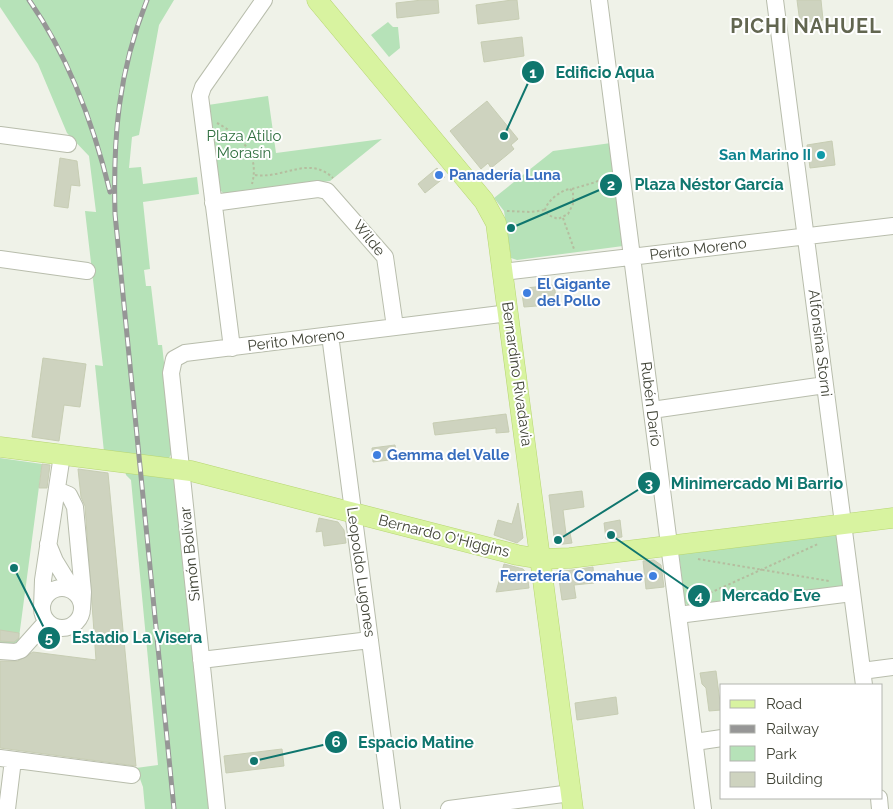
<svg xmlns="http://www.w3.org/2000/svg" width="893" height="809" font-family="Raleway,sans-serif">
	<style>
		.green { fill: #b6e2b8 }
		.building { fill: #ced3bf; stroke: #c7cdb3 }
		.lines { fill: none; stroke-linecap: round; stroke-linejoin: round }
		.minor-casing { stroke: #b8bdac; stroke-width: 18 }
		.major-casing { stroke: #b7d672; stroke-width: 21 }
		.path { stroke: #b5bd9f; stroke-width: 2; stroke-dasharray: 2.5 2.5; stroke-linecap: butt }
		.minor { stroke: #fff; stroke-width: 16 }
		.major { stroke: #d8f3a0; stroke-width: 20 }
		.rail-casing { stroke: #969696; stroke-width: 5 }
		.rail { stroke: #fff; stroke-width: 3; stroke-dasharray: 9; stroke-linecap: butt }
		.culture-dot { fill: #0f9aa8; stroke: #fff; stroke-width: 2 }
		.shop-dot { fill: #3f7fe0; stroke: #fff; stroke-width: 2 }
		.labels { text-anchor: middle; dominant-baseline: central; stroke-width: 4; stroke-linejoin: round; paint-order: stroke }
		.park-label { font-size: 15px; fill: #317040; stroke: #fff }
		.culture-label { font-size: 15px; font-weight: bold; fill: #0d838f; stroke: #fff; text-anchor: end }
		.shop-label { font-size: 15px; font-weight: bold; fill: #366cbe; stroke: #fff; text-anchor: start }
		.street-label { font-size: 15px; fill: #424538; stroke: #fff }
		.district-label { font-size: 20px; font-weight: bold; letter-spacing: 1px; fill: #626650; stroke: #fff }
		.leader { fill: none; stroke: #0f766e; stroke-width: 2 }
		.callout-dot { fill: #0f766e; stroke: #fff; stroke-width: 2 }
		.mark-label { font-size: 15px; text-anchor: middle; font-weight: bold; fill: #fff }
		.callout-label { font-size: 16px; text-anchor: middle; font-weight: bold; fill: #0f766e; stroke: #fff; stroke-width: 4; stroke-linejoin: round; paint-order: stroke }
	</style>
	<rect width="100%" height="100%" fill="#eff2e8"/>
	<path class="green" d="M0 0H174L159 25 139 135 132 137 129 168 141 167 143 184 197 177 199 194 143 202 150 269 144 270 146 286H151L158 345H162L174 449 169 458 104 452 95 365 103 366 85 211 96 212 89 156 67 133 38 64 0 7Z
		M388 22 393 27H398L400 48 389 57 371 35Z
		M268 96 276 153 382 139 330 181 224 194 220 190 208 105Z
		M611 143 623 246 517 260 511 258 504 211 494 198 553 151Z
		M0 458 42 464 18 645 0 643Z
		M125 470 175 478 211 809H145L143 787 136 768 158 765 131 480 126 475Z
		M837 534 844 584 841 587 688 606 685 603 679 554Z"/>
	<path class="building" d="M422 0H438L439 13 397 18 396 3Z
		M512 0H517L519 19 478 24 476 5Z
		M797 0H821L823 20 800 23Z
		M522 37 524 56 484 62 481 42Z
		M487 101 518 139 511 145 514 149 507 155 491 168 488 163 481 169 450 131Z
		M832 141 835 165 810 168 807 145Z
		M60 158 77 161 80 186 71 185 68 208 54 206Z
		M437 168 445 177 425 193 418 184Z
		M554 285 556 297 536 300 537 306 524 307 522 294 526 288Z
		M43 358 86 364 80 407 64 405 59 441 32 437Z
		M506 414 509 432 496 433V428L435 435 433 423Z
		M395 445 397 459 373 462 372 448Z
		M42 464 50 465 47 488H39Z
		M78 469 108 473 136 766 0 748V661H18L33 652 96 660 85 506 81 497Z
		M582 491 584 507 563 510 566 534 570 533 572 543 555 545 549 495Z
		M518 503 523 538 517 543 494 535 498 520 512 524Z
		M319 518 338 522 344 530 346 543 324 546 322 531 316 532Z
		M620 520 622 537 606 539 604 523Z
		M654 560 661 565 664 587 646 589 643 561Z
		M504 564 523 569 527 574 529 588 496 592Z
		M593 567 594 583 574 585 576 598 562 600 558 572Z
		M0 630 19 633V638L14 642 0 641Z
		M716 671 721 710 709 711 706 688 702 684 700 673Z
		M616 697 618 714 577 720 575 703Z
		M282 749 284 766 226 773 224 756Z"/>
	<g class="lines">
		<g class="minor-casing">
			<path id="minor" d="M599 0 703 809
				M775 0 864 685
				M0 135 68 144
				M213 203 318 189 327 191 385 257 395 327
				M0 259 87 271
				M503 272 893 226
				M330 335 392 809
				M232 348 200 96 203 87 264 0
				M652 410 825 385
				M57 490 69 495 75 507 83 592 82 609
				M48 544 55 561 74 592
				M42 608a20 20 0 1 1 40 0a20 20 0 1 1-40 0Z
				M42 608 43 580 62 455
				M678 615 852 593
				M0 651 15 652 21 650 47 621
				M201 660 370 640
				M862 671 893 667
				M695 742 722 738
				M0 758 132 775
				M879 798 880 809
				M7 809 13 760
				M217 809 171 373 174 359 185 353 509 313
				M449 809 571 793"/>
		</g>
		<g class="major-casing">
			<path id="major" d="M317 0 484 201 496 223 573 809
				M0 447 191 471 517 555 541 559 570 558 893 518"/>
		</g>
		<path class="path" d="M217 123C241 136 260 154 252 184
			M255 175C284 179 309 155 333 178
			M570 189 573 192V204L568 214 558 219 548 215 545 210C547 201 561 190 570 189Z
			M572 189 596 182 607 175
			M507 211 531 212 545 210
			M563 218 574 249
			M698 559 829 581
			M701 597 818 544"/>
		<use href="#minor" class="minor"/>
		<use href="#major" class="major"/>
		<g class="rail-casing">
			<path id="rail" d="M29 0C69 57 94 126 110 192
				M147 0C118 73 113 137 115 214L174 809"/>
		</g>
		<use href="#rail" class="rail"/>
	</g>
	<circle class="culture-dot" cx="821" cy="155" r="5"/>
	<g class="shop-dot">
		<circle cx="439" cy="175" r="5"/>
		<circle cx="527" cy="293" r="5"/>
		<circle cx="377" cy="455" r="5"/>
		<circle cx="653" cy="576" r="5"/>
	</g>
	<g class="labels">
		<g class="park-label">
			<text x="244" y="136">Plaza Atilio<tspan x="244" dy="17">Morasín</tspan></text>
		</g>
		<g class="culture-label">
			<text x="811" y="155">San Marino II</text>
		</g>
		<g class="shop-label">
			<text x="449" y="175">Panadería Luna</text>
			<text x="537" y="284">El Gigante<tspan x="537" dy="17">del Pollo</tspan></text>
			<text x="387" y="455">Gemma del Valle</text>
			<text x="643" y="576" text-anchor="end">Ferretería Comahue</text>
		</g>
		<g class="street-label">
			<text transform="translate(369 238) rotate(51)">Wilde</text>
			<text transform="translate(698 249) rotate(-7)">Perito Moreno</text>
			<text transform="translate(296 340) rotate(-7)">Perito Moreno</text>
			<text transform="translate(820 343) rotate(83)">Alfonsina Storni</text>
			<text transform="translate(517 374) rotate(82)">Bernardino Rivadavia</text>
			<text transform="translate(651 404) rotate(83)">Rubén Darío</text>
			<text transform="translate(444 536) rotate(14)">Bernardo O'Higgins</text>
			<text transform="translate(190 554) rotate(-96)">Simón Bolívar</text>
			<text transform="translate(361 572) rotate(82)">Leopoldo Lugones</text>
		</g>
		<g class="district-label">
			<text x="806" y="26">PICHI NAHUEL</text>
		</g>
	</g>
	<path class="leader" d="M504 136L533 72M511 228L611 185M558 540L649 483M611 535L699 596M14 568L49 638M254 761L336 742"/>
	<g class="callout-dot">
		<circle cx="504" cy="136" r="5"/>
		<circle cx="511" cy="228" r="5"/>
		<circle cx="558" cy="540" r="5"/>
		<circle cx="611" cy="535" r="5"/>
		<circle cx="14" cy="568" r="5"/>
		<circle cx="254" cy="761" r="5"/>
		<circle cx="533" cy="72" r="12"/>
		<circle cx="611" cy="185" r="12"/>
		<circle cx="649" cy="483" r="12"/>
		<circle cx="699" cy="596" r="12"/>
		<circle cx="49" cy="638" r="12"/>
		<circle cx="336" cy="742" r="12"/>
	</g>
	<g class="mark-label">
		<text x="533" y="78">1</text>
		<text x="611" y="190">2</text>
		<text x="649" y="489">3</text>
		<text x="699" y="601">4</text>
		<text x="49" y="643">5</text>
		<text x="336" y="747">6</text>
	</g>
	<g class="callout-label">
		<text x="605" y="78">Edificio Aqua</text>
		<text x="709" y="190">Plaza Néstor García</text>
		<text x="757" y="489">Minimercado Mi Barrio</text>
		<text x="771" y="601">Mercado Eve</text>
		<text x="137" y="643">Estadio La Visera</text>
		<text x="416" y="748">Espacio Matine</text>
	</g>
	<rect x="720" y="684" width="162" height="115" fill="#ffffff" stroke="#b3b5af"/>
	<rect x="730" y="700" width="25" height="8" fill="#d8f3a0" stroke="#b3b5af"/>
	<text x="766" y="709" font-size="15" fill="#424538">Road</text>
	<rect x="730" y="725" width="25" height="8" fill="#969696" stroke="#b3b5af"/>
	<text x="766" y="734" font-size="15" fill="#424538">Railway</text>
	<rect x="730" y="746" width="25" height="15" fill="#b6e2b8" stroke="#b3b5af"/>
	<text x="766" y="759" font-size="15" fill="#424538">Park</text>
	<rect x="730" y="772" width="25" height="15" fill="#ced3bf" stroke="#b3b5af"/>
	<text x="766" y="784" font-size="15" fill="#424538">Building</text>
</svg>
